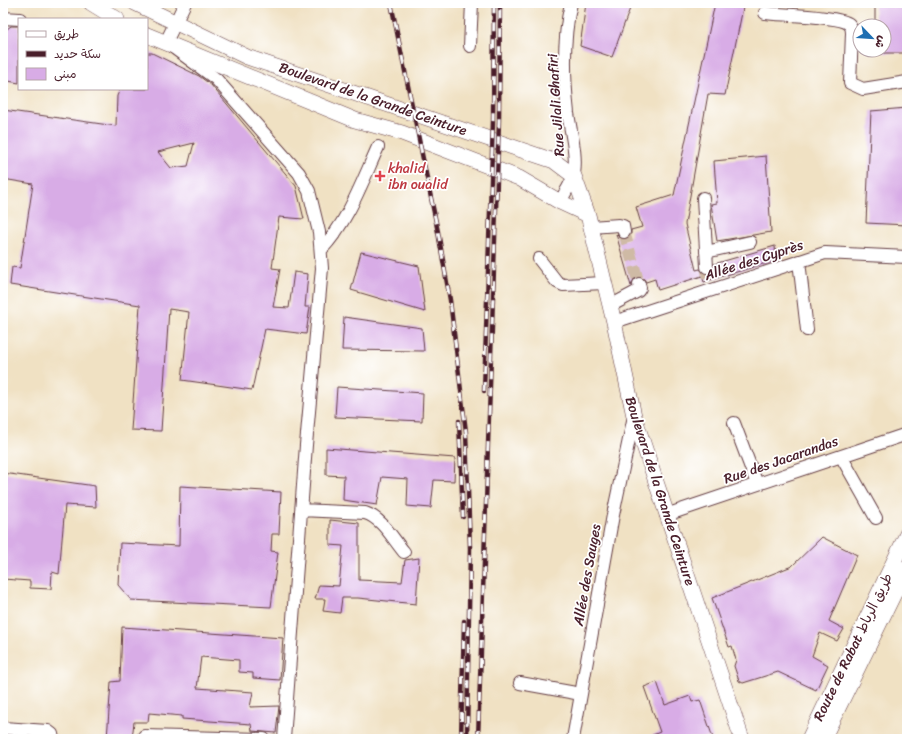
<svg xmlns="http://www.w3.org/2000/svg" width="910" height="742" font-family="Sriracha,'Playpen Sans Arabic',sans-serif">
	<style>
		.building { fill: #d8ace6; fill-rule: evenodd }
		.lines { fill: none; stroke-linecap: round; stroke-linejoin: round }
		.minor-tunnel { stroke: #cfbaa5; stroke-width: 12; stroke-dasharray: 12 6; stroke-linecap: butt }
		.minor-casing { stroke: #633c42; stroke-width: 14 }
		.major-casing { stroke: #633c42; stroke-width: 16 }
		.minor { stroke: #fff; stroke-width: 12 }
		.major { stroke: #fff; stroke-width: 15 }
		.rail-casing { stroke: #4a1f2b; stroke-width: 4.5 }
		.rail { stroke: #fff; stroke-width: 3; stroke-dasharray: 9; stroke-linecap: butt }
		.health-dot { fill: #e0444e; stroke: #fff; stroke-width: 1.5 }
		.labels { text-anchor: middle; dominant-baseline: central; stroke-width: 3.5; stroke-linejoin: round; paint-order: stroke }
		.street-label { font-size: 14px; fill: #4a1f2b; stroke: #fff }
		.health-label { font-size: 14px; fill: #be3a42; stroke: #fff; text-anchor: start }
	</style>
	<rect width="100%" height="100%" fill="#fff"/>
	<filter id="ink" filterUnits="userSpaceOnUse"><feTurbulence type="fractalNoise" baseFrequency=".025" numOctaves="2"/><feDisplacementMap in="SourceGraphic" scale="8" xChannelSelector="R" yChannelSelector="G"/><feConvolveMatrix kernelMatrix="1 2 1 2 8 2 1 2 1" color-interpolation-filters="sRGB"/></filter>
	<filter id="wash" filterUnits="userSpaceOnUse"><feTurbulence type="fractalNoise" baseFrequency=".012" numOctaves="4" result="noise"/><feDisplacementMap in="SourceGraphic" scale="16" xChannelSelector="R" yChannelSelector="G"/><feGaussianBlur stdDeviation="0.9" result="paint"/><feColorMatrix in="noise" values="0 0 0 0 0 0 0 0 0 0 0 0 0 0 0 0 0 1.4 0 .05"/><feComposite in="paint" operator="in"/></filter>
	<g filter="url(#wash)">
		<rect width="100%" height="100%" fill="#f0e1c3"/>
		<g id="blocks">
			<path class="building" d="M586 3H632L612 57 580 46Z
				M715 3H744L725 95 708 94 685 224 696 270 700 269 704 274 711 273 714 264 775 246 776 260 704 282 702 276 658 290 655 279 646 282 644 279 638 277 634 279 631 286 616 234 621 239H626L631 235V230L642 227 636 207 674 195Z
				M875 3H907V53H884V26H875Z
				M11 26H19V83L3 80V32Z
				M147 53H152L199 76 211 85 296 186 304 219 279 217 272 268 280 269 273 307 289 308 294 272 308 274 305 307H310L306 334 265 329 252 390 182 380 189 312 169 309 161 431 131 430 140 305 10 285 12 267 20 268 33 184 3 179V110L116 126 117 96 120 89H147ZM194 143 188 166 171 168 158 152Z
				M907 108V225L866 223 871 111Z
				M766 156 771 232 717 241 711 204 717 203 714 161Z
				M361 252 419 266 425 312 351 290Z
				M344 317 422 328 424 351 342 350Z
				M337 387 423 393 422 421 335 417Z
				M326 448 455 458 454 481 434 480 431 508 407 506 408 479 382 477 377 505 343 500 344 476 326 475Z
				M3 473 95 486 96 507 65 505 59 574 52 572 51 589 30 588V581L3 579Z
				M180 486 281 492 279 534H272L271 551 278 552 271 607 131 600 118 585 120 543 179 546Z
				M330 520 359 523V580L402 582 405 560 419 558 416 604 358 598H342L340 613 323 611 325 599H315L319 585 339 586 343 546 330 545Z
				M822 537 857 555 829 621 844 629 837 641 820 633 812 656 828 665 816 690 778 672 743 683 739 681 734 666 736 660 732 646 729 647 712 598 792 566Z
				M122 627 283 638 280 680 253 678V673L239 672V660L201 657 197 688 253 692 250 707 279 706 276 733 252 731 251 724 182 719V716L149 713 148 722H134L132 739H107L111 682 120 681Z
				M657 682 665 705 690 696 692 702 700 700 713 738 643 739 660 732 644 687Z"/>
		</g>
	</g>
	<g filter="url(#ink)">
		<use href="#blocks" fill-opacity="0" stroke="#633c42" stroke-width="1"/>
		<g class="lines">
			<path class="minor-tunnel" d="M624 232 639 284
				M707 267 708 281"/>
			<g class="minor-casing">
				<path id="minor" d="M185 3 166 42 216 79 299 173 309 191 319 232 322 268 306 445 284 739
					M765 13C780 15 840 16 849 24 852 27 852 30 852 33L850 83 863 89 907 82
					M3 18 20 19
					M470 46 472 3
					M703 198 707 267
					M560 202C564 194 572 183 574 174 577 154 571 134 568 113 564 78 563 38 571 3
					M591 227 619 225 623 226 624 232
					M321 250C348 222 362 182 378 147
					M706 252 750 242
					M539 259 557 282 563 285 604 283
					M799 261 807 330
					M610 306 638 291 640 288 639 284
					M614 322 825 253 907 257
					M734 423 757 484
					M841 456 876 518
					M301 510 365 513C382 518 393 539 404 552
					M666 515 907 434
					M520 683 581 694
					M3 728 48 731 52 734 53 739
					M144 736 264 739
					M573 739 613 515 634 416"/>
			</g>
			<g class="major-casing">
				<path id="major" d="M91 3 117 19
					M135 3 247 57 554 161 574 176 588 215 614 322 634 416 742 739
					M147 35 355 120 402 133 519 178 560 202 588 215
					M809 739 907 534
					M823 739 907 567"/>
			</g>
			<use href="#minor" class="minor"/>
			<use href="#major" class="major"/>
			<g class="rail-casing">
				<path id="rail" d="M391 3 438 232 450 300 466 432 470 548 467 739
					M484 391 493 121 494 3
					M459 421 463 517
					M461 739 464 621
					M478 739 499 121 500 3"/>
			</g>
			<use href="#rail" class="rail"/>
		</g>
	</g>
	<path class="health-dot" d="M378 170h4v4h4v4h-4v4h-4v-4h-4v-4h4z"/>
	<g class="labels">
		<g class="street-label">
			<text transform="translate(373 99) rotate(19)">Boulevard de la Grande Ceinture</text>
			<text transform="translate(556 105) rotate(-94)">Rue Jilali Ghafiri</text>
			<text transform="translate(754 260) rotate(-18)">Allée des Cyprès</text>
			<text transform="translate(781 460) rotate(-19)">Rue des Jacarandas</text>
			<text transform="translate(660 491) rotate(72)">Boulevard de la Grande Ceinture</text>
			<text transform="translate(587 575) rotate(-80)">Allée des Sauges</text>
			<text transform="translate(853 647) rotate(-64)">Route de Rabat طريق الرباط</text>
		</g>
		<g class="health-label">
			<text x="388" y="168">khalid<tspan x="388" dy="16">ibn oualid</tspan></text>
		</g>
	</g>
	<rect width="910" height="742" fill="none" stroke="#fff" stroke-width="16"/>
	<rect x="18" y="18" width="130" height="72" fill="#ffffff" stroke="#b7a5aa"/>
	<rect x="26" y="31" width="20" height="6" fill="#ffffff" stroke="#b7a5aa"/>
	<text x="54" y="38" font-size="12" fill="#4a1f2b">طريق</text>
	<rect x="26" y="51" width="20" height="6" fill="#4a1f2b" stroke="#b7a5aa"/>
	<text x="54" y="58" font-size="12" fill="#4a1f2b">سكة حديد</text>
	<rect x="26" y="68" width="20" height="12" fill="#d8ace6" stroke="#b7a5aa"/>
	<text x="54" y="78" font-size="12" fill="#4a1f2b">مبنى</text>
	<g transform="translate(872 38) rotate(115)"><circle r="19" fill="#ffffff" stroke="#b7a5aa"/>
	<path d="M0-3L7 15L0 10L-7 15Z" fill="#1f6fb2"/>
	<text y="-6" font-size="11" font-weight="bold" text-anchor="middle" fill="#4a1f2b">ش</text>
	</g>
</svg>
